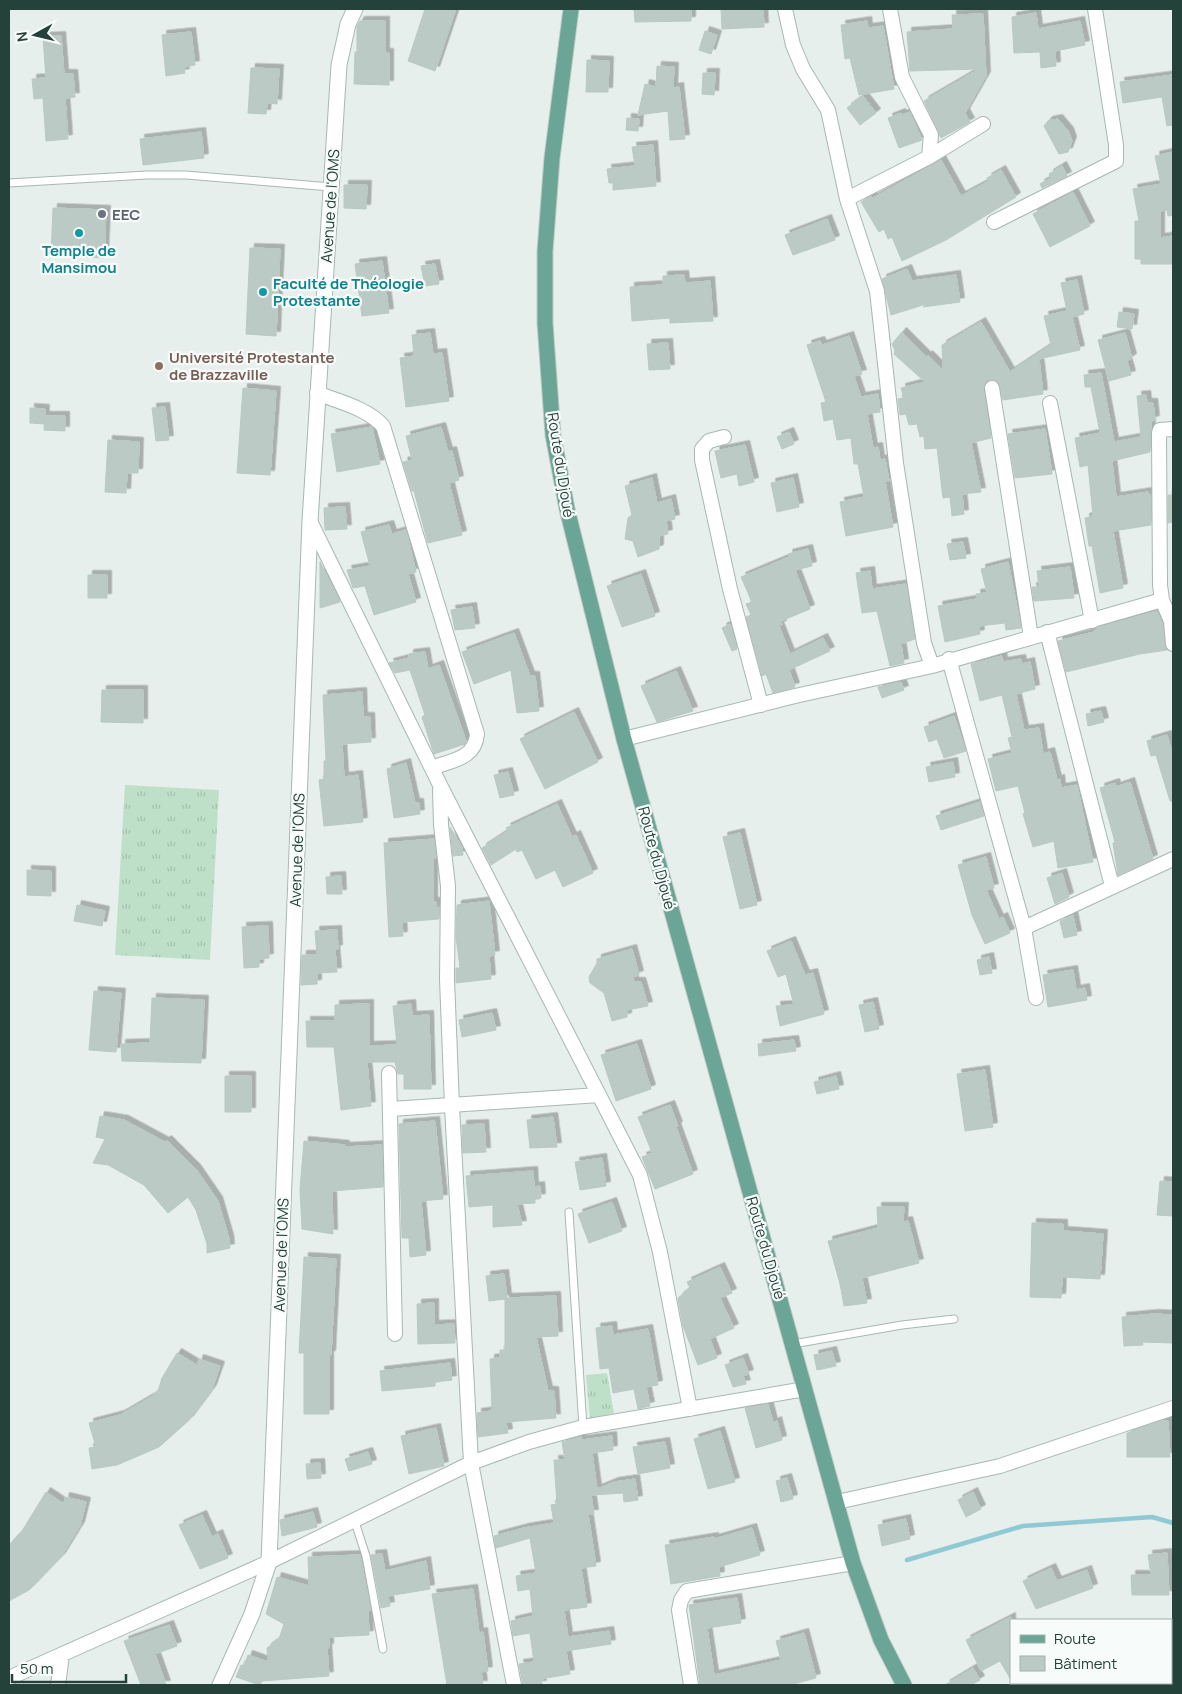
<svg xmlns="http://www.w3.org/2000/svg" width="1182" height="1694" font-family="Manrope,sans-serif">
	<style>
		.grass { fill: url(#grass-tufts) }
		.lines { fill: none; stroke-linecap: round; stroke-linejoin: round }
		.stream { stroke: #8ec9d4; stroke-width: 4.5 }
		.building { fill: #bbcac4; stroke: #b8c9c2; filter: url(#shadow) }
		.service-casing { stroke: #a8b8b2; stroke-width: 9 }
		.minor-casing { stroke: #a8b8b2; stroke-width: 16 }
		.tertiary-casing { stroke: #a8b8b2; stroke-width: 17 }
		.primary-casing { stroke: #c2cac8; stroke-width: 17 }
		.service { stroke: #fff; stroke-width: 7 }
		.minor { stroke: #fff; stroke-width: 14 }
		.tertiary { stroke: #fff; stroke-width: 15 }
		.primary { stroke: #6aa596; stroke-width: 15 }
		.worship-dot { fill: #6b7280; stroke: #f7fbf9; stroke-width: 2 }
		.culture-dot { fill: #0f9aa8; stroke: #f7fbf9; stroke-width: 2 }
		.education-dot { fill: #8d6e63; stroke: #f7fbf9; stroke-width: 2 }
		.labels { text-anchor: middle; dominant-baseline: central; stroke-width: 4.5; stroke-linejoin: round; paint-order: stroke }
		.street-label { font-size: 15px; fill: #24423a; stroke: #f7fbf9 }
		.worship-label { font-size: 15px; font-weight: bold; fill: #5b616d; stroke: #f7fbf9; text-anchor: start }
		.culture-label { font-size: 15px; font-weight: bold; fill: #0d838f; stroke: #f7fbf9 }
		.education-label { font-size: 15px; font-weight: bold; fill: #785e54; stroke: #f7fbf9; text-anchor: start }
	</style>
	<defs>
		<pattern id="grass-tufts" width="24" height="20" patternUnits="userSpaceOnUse" patternTransform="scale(1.25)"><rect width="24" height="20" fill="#bfe0c8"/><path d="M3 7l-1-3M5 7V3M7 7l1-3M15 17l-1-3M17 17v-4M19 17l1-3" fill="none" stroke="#a4c1ad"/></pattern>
		<filter id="shadow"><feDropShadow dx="4.5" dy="-4.5" stdDeviation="0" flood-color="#0004"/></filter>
	</defs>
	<rect width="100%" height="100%" fill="#e6efeb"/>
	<path class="grass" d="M125 785 219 790 210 960 115 955Z
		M607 1373 614 1413 590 1419 586 1375Z"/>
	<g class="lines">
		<path class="stream" d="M907 1560 1023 1526 1152 1517 1173 1523"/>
	</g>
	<path class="building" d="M425 9H456L435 71 408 61Z
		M634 9H691V21L635 22Z
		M721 9H763L764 27 722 29Z
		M1036 13 1038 29 1080 21 1085 45 1055 51 1056 66 1041 68 1040 52 1014 53 1012 17Z
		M983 14 986 76 965 113 970 122 941 138 924 101 979 69 910 71 907 32 953 29 952 15Z
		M360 21H385V53H389V85L354 84 355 52H357V26Z
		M867 21 868 28 883 26 894 89 859 95 850 58 845 59 841 25Z
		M705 31 717 35 711 54 699 50Z
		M191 32 195 65 184 67 185 73 166 76 162 35Z
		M61 36 64 74H73L75 97 65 98 68 139 46 141 43 98 34 99 32 79 46 78 43 37Z
		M587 60 609 61 608 92H586Z
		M657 66 674 67 673 88 679 87 685 139 670 140 668 111 638 115 645 84 656 87Z
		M251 68 279 69 277 104 267 103 266 114 248 113Z
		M703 73H715L714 95 702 94Z
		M1173 75V125L1167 126 1162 97 1123 103 1120 82Z
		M863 96 876 113 860 125 847 108Z
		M910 112 922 140 899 148 888 118 901 113 902 115Z
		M627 118 639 119 638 131 626 130Z
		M1058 119 1069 132 1072 141 1068 152 1059 154 1044 126 1048 121Z
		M201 132 204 158 143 165 140 139Z
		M653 145 656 186 613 190V183H609L607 169 635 166 632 147Z
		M1173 152V215L1168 216 1167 210 1160 211V238L1173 236V264H1141V259H1135V221H1139L1133 189 1161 184 1155 156Z
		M941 160 961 196 989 181 987 178 1001 170 1016 197 946 240 902 261 892 237 888 239 884 229 879 232 861 202 871 196 873 198Z
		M1062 166 1067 176 1042 188 1040 184 1051 178 1049 174Z
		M344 185H367L366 209 344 208Z
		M1073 192 1090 226 1050 247 1033 214Z
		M53 208 106 210 104 258 51 255Z
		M827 219 835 240 793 255 785 235Z
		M250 248 280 249 276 336 246 334Z
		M382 261 389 313 362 316 355 264Z
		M435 264 439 284 425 286 421 266Z
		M907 269 912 281 956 275 960 302 923 307 926 304 891 315 882 279Z
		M684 275 685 283 710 281 713 321 670 323V318L632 321 630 287 663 285V276Z
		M1077 280 1084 314 1072 317 1080 350 1039 359 1043 394 1003 400 998 382 991 379 986 382 983 389 991 438 971 443 981 492 962 494 964 514 952 516 950 497 943 498 937 448 925 449 924 436 920 437 917 424 909 425 906 414 900 415 898 399 904 398 901 388 925 382 894 354 895 350 892 344 902 332 927 357 928 355 943 370 942 345 981 322 1010 372 1051 345 1044 316 1067 311 1061 283Z
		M1119 312 1134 314 1132 329 1117 327Z
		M430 333 433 354 442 353 449 401 406 407 400 358 414 356 412 335Z
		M1125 333 1132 358 1127 361 1131 375 1109 381 1098 340Z
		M849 336 862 374 854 376 861 397 878 394 880 412 867 414 873 448 878 447 880 460 885 459 889 481H885L893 527 846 536 840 502 864 497 858 464H854L851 438 837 440 833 419 824 421 821 403 826 402 807 345 820 341 822 345Z
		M668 343 670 369 649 370 647 344Z
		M1101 373 1114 442 1141 437 1137 396 1146 395 1147 403H1153L1155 420 1151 421 1150 452 1112 461 1116 497 1148 492V495H1151V525L1113 531 1123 588 1100 593 1092 546H1089L1085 518 1093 516 1088 465 1080 467 1075 438 1100 433 1091 387H1085L1084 375Z
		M243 388 276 391 270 475 237 473Z
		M165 407 169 440 156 441 152 408Z
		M30 408 45 409 44 424 30 423Z
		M45 416H65V431L44 430Z
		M372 427 380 464 337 472 331 434Z
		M441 427 448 452 452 451 459 480 449 483 462 535 428 543 414 491H412L403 462 412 460 406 436Z
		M1045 429 1052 474 1015 478 1008 434Z
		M789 432 794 444 782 449 777 437Z
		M108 440 139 442 138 473H127L126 493 105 492Z
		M745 445 754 482 739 486 737 474 721 478 715 451Z
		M652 478 657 503 671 499 675 519 666 521 668 534 659 536V549L638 557 633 541 625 539 628 518 632 515 625 486Z
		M793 478 799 507 777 512 771 483Z
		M1168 495H1173V522L1168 523Z
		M345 507 347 529 325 530 324 508Z
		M389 525 392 534 406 530 416 572 408 574 416 602 374 615 365 586 353 588 347 570 370 566 361 532Z
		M963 542 966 558 950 560 947 544Z
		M808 549 812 566 795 570 810 609 781 621 782 625 779 626 790 654 823 638 830 651 789 670 795 687 773 693 766 674 762 676 746 617 751 615 746 604 752 602 741 577 789 557 788 554Z
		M320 562 340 602 320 608Z
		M1008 562 1021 628 1006 630 1005 623 979 626 980 634 945 642 938 606 977 599 976 594 987 593 981 569Z
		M1070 567 1074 598 1034 601 1032 587H1039L1037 571Z
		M870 571 872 589 906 584 915 639 901 644 904 663 890 666 877 611 862 613 856 573Z
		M641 574 655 616 622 627 607 586Z
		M88 575H107V598H88Z
		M472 607 475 628 455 630 451 610Z
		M1157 611 1162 623 1167 650 1140 654 1066 672 1058 641 1094 632 1097 628Z
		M730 624 737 649 732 651 722 628Z
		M514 633 530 676H535L539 711 517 713 511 670 474 684 462 652Z
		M425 652 428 669 439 665 466 741 465 744 434 754 422 717 425 715 410 670 395 673 389 663 409 658V654Z
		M1002 656 1003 662 1021 659 1022 664 1030 662 1035 689 1016 694 1024 730 1039 728 1043 754 1050 752 1057 780 1060 779 1061 788 1077 785 1093 862 1058 868 1054 841 1033 847 1023 814 1025 813 1018 786 996 791 988 759 1012 753 1008 738 1012 737 1002 695 980 701 971 664Z
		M676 671 693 711 657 722 641 686Z
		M901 682 904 690 882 698 878 687Z
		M102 690H143V723L101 722Z
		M362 692 363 717H370L371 742 342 744 344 777 358 775 363 822 324 826 319 780 324 779V761H326L323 695Z
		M1101 711 1104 722 1088 726 1086 714Z
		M574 712 598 762 545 789 520 739Z
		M954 716 966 751 944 758 937 739 929 742 924 727Z
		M1167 735 1173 756V801H1170L1156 755 1151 756 1147 741Z
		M953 762 955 777 929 782 926 767Z
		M406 763 415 803H419L420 814 394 818 387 769Z
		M508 772 514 795 500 798 494 775Z
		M1130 782 1153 859 1118 875 1113 843 1115 842 1100 788 1115 783 1116 787Z
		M980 802 984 816 941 830 936 816Z
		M557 804 572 837 576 835 593 873 563 887 555 870 536 879 522 850 517 852 516 849 491 865 482 848 508 831 506 828Z
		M450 827 462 847 463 855 453 856Z
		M740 833 757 905 740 909 723 837Z
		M434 839 436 858 433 859V902H436V908L439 907V919L402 922 403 936 389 937 384 843Z
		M986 857 994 888 986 890 999 919 1003 917 1010 933 985 944 972 915 958 865Z
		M27 870 51 871V896L27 895Z
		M1062 873 1069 897 1055 904 1047 878Z
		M341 876 342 894H327L326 877Z
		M489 901 495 955 489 956 491 979 456 983V968H460L456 937 457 905Z
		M77 905 105 911 102 926 74 921Z
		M1073 915 1077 935 1064 938 1060 921Z
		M268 926 269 958 259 959V967L244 968 242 927Z
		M337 930 338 949 335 950 337 972 317 973V984L301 985 302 955H317L315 931Z
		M791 941 805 975 813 973 824 1014 780 1026 776 1006 794 1005 786 974 778 977 767 951Z
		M632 949 639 975 633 977 634 982H641L648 1006 627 1010V1017L612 1021 604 993 590 983 589 977 597 963V959Z
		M989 957 992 973 980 975 977 960Z
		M1073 970 1076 990 1085 988 1087 1000 1048 1007 1043 975Z
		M94 991 121 993 116 1052 89 1050Z
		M152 998 204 1000 201 1063 122 1061 121 1044 150 1043Z
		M873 1002 879 1029 865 1032 859 1005Z
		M369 1004V1046L397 1045 393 1006 411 1004 412 1016 429 1015 431 1089H404V1074H398L395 1062H367L371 1106 341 1110 334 1047H307L306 1021H335V1005Z
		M492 1013 496 1030 462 1037 459 1020Z
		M794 1040 796 1051 759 1056 758 1044Z
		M637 1044 651 1089 616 1101 601 1055Z
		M985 1070 993 1127 965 1131 957 1074Z
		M225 1076H251V1112H225Z
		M836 1076 839 1089 817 1094 814 1082Z
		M670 1105 678 1126 676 1127 693 1174 655 1189 642 1157 652 1153 638 1117Z
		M100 1116 124 1120 165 1142 167 1140 196 1169 218 1201 229 1239 230 1248 207 1253V1244L196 1210 188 1197 168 1213 144 1185 108 1165 93 1163 105 1139 96 1137Z
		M553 1117 557 1147 530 1148 527 1120Z
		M435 1121 443 1199 421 1201 426 1255 410 1257 409 1238H402L399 1124Z
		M484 1124 486 1152 463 1153 462 1125Z
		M304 1141 345 1145V1147L382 1145 383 1187 332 1191 333 1234 302 1229 300 1189Z
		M602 1158 606 1186 580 1190 575 1162Z
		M533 1171 534 1187 540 1186 541 1198 535 1199V1203L517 1204 522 1225 493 1227V1205L469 1207 466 1176Z
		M1160 1181 1173 1182V1216L1157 1215Z
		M612 1202 622 1231 589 1243 578 1214Z
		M877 1207H904L903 1222 908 1221 919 1263 862 1278 867 1303 844 1306 840 1284 828 1241 878 1228Z
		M1032 1223 1063 1224V1231L1103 1234 1100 1279 1062 1277 1061 1298 1030 1297Z
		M304 1257 336 1259 331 1355H329V1414H304V1353H299Z
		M720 1267 732 1293 720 1298 734 1328 710 1339 717 1358 698 1365 683 1326 678 1298 690 1288 687 1282Z
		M504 1274 507 1298 556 1296 558 1336 536 1337 548 1391H554L556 1418 506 1422 508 1433 478 1437 477 1413 492 1411 490 1359 500 1358V1350H505V1299L489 1301 486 1276Z
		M434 1303V1325L454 1324 455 1343 418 1344 417 1304Z
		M1154 1314 1173 1315V1343L1142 1342 1143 1345 1124 1346 1122 1317Z
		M612 1326 613 1335 648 1329 658 1385 646 1387 650 1406 638 1409 634 1389 613 1393 609 1368 600 1369 596 1328Z
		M832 1351 836 1366 817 1370 814 1355Z
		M177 1353 197 1365 199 1359 220 1366 212 1389 189 1420 159 1447 117 1465 92 1469 89 1448 96 1447 89 1423 120 1415 151 1397 158 1391 162 1378Z
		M743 1358 749 1374 743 1376 746 1384 733 1387 725 1365Z
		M450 1363 452 1380 435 1382V1386L382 1391 380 1371Z
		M768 1404 773 1423 777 1421 782 1440 756 1448 745 1408Z
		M1161 1421H1168L1170 1457H1127V1433Z
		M436 1428 444 1466 409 1474 401 1436Z
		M720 1431 735 1482 708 1489 694 1439Z
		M612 1436 613 1450 592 1453 597 1489 614 1482 635 1479 638 1500 624 1502 623 1493 591 1495 594 1514H588L596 1566 581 1568 587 1607 564 1610 568 1637 609 1631 611 1644 566 1651 570 1674 541 1679 542 1685H523L519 1664 534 1662 530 1633 513 1636 511 1621 533 1616 530 1589 518 1591 516 1576 536 1573 530 1538 496 1548 494 1536 524 1528 554 1523 551 1505 557 1504 554 1460H565L562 1442 581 1437 582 1440Z
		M665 1442 670 1468 638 1474 633 1447Z
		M368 1452 372 1464 349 1471 345 1459Z
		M320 1463 321 1478 307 1479 306 1464Z
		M787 1478 793 1499 781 1502 776 1481Z
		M46 1492 64 1504 65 1497 86 1502 80 1526 61 1557 29 1590 9 1601V1545L22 1531Z
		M973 1492 981 1509 966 1517 958 1500Z
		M313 1512 317 1527 282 1536 280 1520Z
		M202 1515 212 1537 218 1534 228 1558 200 1569 179 1525Z
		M906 1519 910 1539 882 1546 878 1525Z
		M752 1528 760 1555 719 1567 720 1576 671 1584 665 1545 714 1537V1539Z
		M1167 1553 1169 1595H1132L1131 1575H1151L1148 1555Z
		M382 1554 385 1571 426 1561 430 1589 388 1596 390 1606 381 1608 371 1555Z
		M360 1555 371 1610 368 1611 369 1635 329 1637V1648H327L329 1676 262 1681 260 1685 236 1677 241 1665 244 1666 248 1655 268 1662 267 1648 279 1639 284 1624 266 1614 277 1577 309 1586 308 1557Z
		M1051 1568 1057 1581 1087 1570 1093 1588 1036 1609 1023 1581Z
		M473 1589 479 1633 483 1632 488 1671 481 1672 483 1685H447L432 1594Z
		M737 1598 741 1623 707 1628 714 1675 781 1660 776 1641 804 1633 816 1678 790 1685H700L689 1605Z
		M1011 1617V1680L1000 1661 981 1671 966 1640Z
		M169 1625 177 1646 155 1654 166 1685H141L124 1641Z
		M973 1668 980 1680 971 1685H945Z"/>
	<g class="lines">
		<g class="service-casing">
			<path id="service" d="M9 183 147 175H186L331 187
				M569 1212 583 1427
				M793 1344 902 1325 954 1319
				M354 1519 366 1556 383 1649"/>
		</g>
		<g class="minor-casing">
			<path id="minor" d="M785 9 793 45 803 69 828 110 847 199 877 291 896 463 924 643 932 666
				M890 9 902 77 931 135 929 157
				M847 199 929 157 983 124
				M994 222 1116 161V145L1095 9
				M992 388 1031 637
				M317 393C339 402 367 408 383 426L477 734C475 759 452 760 432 768
				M1050 403 1092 621
				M1173 429 1160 430 1159 433 1160 585 1162 600 1171 621 1173 644
				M724 437 709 441 702 449V460L730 589 761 705
				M310 521 440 785 640 1175 660 1252 690 1409
				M1047 632 1112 886
				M949 659 1024 928 1036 998
				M624 739 795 696 932 666 1162 600
				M440 789 441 825 448 886 447 979 452 1106 471 1463 514 1685
				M1024 928 1173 859
				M389 1073 395 1334
				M391 1109 599 1095
				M837 1502 1000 1466 1173 1408
				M9 1678 269 1562 471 1463 529 1442 583 1427 805 1389
				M58 1685 62 1655
				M691 1685 679 1610 681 1600 687 1591 853 1563
				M1056 1685 1060 1683"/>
		</g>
		<g class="tertiary-casing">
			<path id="tertiary" d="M220 1685 252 1614 269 1562 310 521 339 65 348 24 355 9"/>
		</g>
		<g class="primary-casing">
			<path id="primary" d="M571 9 552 158 545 251V323L553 435 567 509 624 739 853 1563 881 1640 904 1685"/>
		</g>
		<use href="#service" class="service"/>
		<use href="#minor" class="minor"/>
		<use href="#tertiary" class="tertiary"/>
		<use href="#primary" class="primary"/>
	</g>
	<circle class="worship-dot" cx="102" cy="214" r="5"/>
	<g class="culture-dot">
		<circle cx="79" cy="233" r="5"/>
		<circle cx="263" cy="292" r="5"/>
	</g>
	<circle class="education-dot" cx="159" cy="366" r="5"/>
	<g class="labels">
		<g class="street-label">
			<text transform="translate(330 206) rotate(-86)">Avenue de l'OMS</text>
			<text transform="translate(561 465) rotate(81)">Route du Djoué</text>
			<text transform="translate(297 850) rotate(-88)">Avenue de l'OMS</text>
			<text transform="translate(657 858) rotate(75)">Route du Djoué</text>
			<text transform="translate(766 1248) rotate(74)">Route du Djoué</text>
			<text transform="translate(281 1255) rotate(-88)">Avenue de l'OMS</text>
		</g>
		<g class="worship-label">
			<text x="112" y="214">EEC</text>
		</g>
		<g class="culture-label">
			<text x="79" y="250">Temple de<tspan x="79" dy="17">Mansimou</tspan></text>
			<text x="273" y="283" text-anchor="start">Faculté de Théologie<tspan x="273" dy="17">Protestante</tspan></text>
		</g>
		<g class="education-label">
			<text x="169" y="357">Université Protestante<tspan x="169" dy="17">de Brazzaville</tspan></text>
		</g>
	</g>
	<rect width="1182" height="1694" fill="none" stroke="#24423a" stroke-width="20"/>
	<rect x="1010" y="1619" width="162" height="65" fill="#f7fbf9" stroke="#a3b1ad"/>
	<rect x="1020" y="1635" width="25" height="8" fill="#6aa596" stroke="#a3b1ad"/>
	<text x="1054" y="1644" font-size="15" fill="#24423a">Route</text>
	<rect x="1020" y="1656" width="25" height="15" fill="#bbcac4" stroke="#a3b1ad"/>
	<text x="1054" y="1669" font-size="15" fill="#24423a">Bâtiment</text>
	<g transform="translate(35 35) rotate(262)" stroke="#f7fbf9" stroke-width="4" paint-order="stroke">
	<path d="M0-4L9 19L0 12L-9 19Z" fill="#24423a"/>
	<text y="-8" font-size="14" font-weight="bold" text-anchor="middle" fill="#24423a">N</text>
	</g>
	<path d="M12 1674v8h114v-8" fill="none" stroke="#24423a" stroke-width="2.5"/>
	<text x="20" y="1674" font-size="15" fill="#24423a" stroke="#f7fbf9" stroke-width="4" paint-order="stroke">50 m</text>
</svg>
